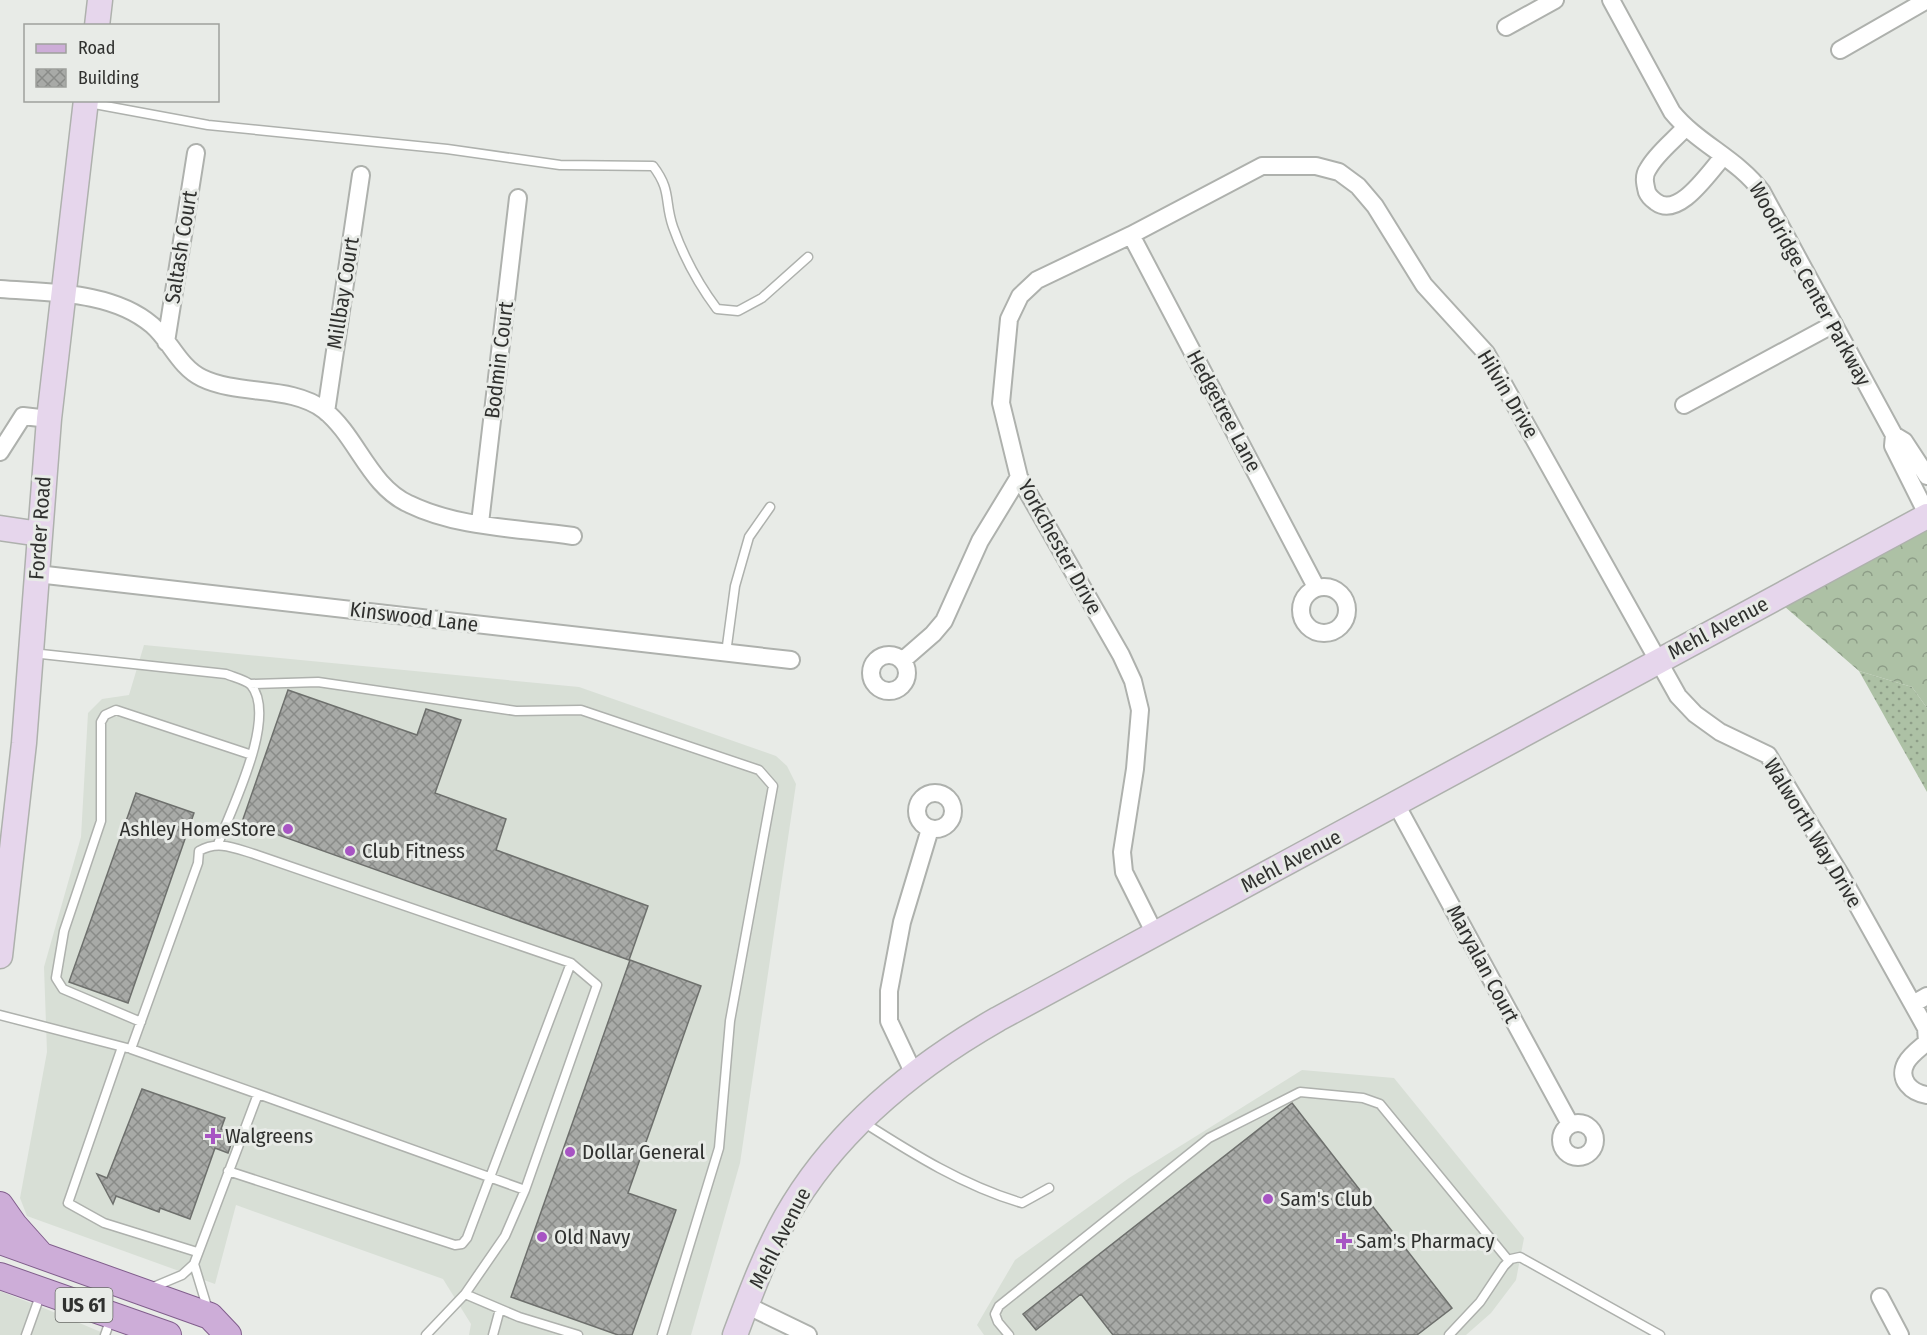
<svg xmlns="http://www.w3.org/2000/svg" width="1927" height="1335" font-family="'Fira Sans Condensed',sans-serif">
	<style>
		.built { fill: #d8dfd6 }
		.green { fill: url(#green-dots) }
		.forest { fill: url(#forest-crowns) }
		.building { fill: url(#building-cross-hatch); stroke: #6e706d; stroke-width: 1.5 }
		.lines { fill: none; stroke-linecap: round; stroke-linejoin: round }
		.lane-casing { stroke: #aeb1ad; stroke-width: 11 }
		.street-casing { stroke: #aeb1ad; stroke-width: 20 }
		.secondary-casing { stroke: #aeb1ad; stroke-width: 27 }
		.primary-casing { stroke: #805e8c; stroke-width: 28 }
		.lane { stroke: #fff; stroke-width: 8 }
		.street { stroke: #fff; stroke-width: 16 }
		.secondary { stroke: #e6d6ec; stroke-width: 24 }
		.primary { stroke: #cdadd8; stroke-width: 26 }
		.poi-dot { fill: #a754c3; stroke: #e8ebe7; stroke-width: 2 }
		.labels { text-anchor: middle; dominant-baseline: central; stroke-width: 6; stroke-linejoin: round; paint-order: stroke }
		.shield { fill: #e8ebe7; stroke: #676966; stroke-width: 1.5 }
		.shield-label { font-size: 20px; font-weight: bold; fill: #30312f }
		.street-label { font-size: 21px; fill: #30312f; stroke: #e8ebe7 }
		.poi-label { font-size: 21px; fill: #30312f; stroke: #e8ebe7; text-anchor: start }
	</style>
	<defs>
		<pattern id="green-dots" width="8" height="8" patternUnits="userSpaceOnUse" patternTransform="scale(1.5)"><rect width="8" height="8" fill="#adc1a5"/><path d="M2 2h.1M6 6h.1" fill="none" stroke="#8d9d87" stroke-width="1.8" stroke-linecap="round"/></pattern>
		<pattern id="forest-crowns" width="20" height="18" patternUnits="userSpaceOnUse" patternTransform="scale(1.5)"><rect width="20" height="18" fill="#adc1a5"/><path d="M2 6a3 3 0 1 1 6 0M12 15a3 3 0 1 1 6 0" fill="none" stroke="#8d9d87"/></pattern>
		<pattern id="building-cross-hatch" width="8" height="8" patternUnits="userSpaceOnUse" patternTransform="scale(1.5)"><rect width="8" height="8" fill="#a8aaa7"/><path d="M0 0l8 8M0 8l8-8" fill="none" stroke="#898b88"/></pattern>
	</defs>
	<rect width="100%" height="100%" fill="#e8ebe7"/>
	<path class="built" d="M144 645 579 687 776 756 787 766 796 784 740 1163 691 1335H469L471 1324 443 1279 236 1205 215 1284 27 1216 20 1198 47 1052 44 967 81 837 88 713 102 699 129 695Z
		M1302 1070 1394 1078 1524 1238 1516 1280 1491 1313 1466 1335H984L977 1325 1015 1260 1129 1178Z
		M0 1291 46 1309 108 1335H0Z"/>
	<path class="green" d="M1859 671 1912 687 1927 708V792Z"/>
	<path class="forest" d="M1927 529V708L1912 687 1859 671 1784 606Z"/>
	<path class="building" d="M288 690 417 735 426 709 461 720 435 793 506 819 496 850 648 906 629 960 242 822Z
		M136 793 194 813 128 1003 69 982Z
		M630 960 701 986 628 1193 676 1210 632 1335H618L511 1297Z
		M142 1089 225 1118 221 1129 235 1133 228 1153 215 1148 190 1219 160 1208 159 1212 116 1196 113 1204 97 1174 107 1178Z
		M1292 1103 1452 1308 1417 1335H1113L1081 1294 1036 1330 1023 1314Z"/>
	<g class="lines">
		<g class="lane-casing">
			<path id="lane" d="M89 103 208 125 447 149 560 165 653 166C672 191 664 201 673 227 683 255 699 285 717 309L738 311 762 298 808 257
				M32 653 226 674C233 677 246 680 251 685 278 717 231 809 218 844
				M726 653 735 586 749 537 770 507
				M250 684 318 682 516 711 581 710 759 770 773 786 730 1021 719 1148 662 1335
				M0 1015 127 1048
				M141 1022 63 989 56 978 64 931 101 821V722L105 715 116 710 252 755
				M122 1047 68 1203 104 1223 197 1252
				M863 1122C913 1154 964 1186 1022 1203L1049 1188
				M228 1171 455 1245 462 1244 467 1238 571 963
				M151 1288 182 1275 194 1264
				M465 1294 519 1317 578 1335
				M208 1310 194 1264 258 1094 525 1190 597 985 571 963 254 854C234 848 218 840 199 851L198 863 131 1049 258 1094
				M26 1335 41 1293
				M105 1335 111 1318
				M426 1335 465 1294 505 1236 525 1190
				M493 1335 500 1309
				M1009 1335 998 1322 995 1314 999 1306 1209 1138 1300 1092 1363 1098 1380 1104 1509 1261
				M1449 1335 1480 1302 1504 1266 1511 1259 1520 1257 1660 1335"/>
		</g>
		<g class="street-casing">
			<path id="street" d="M1611 0 1672 112C1698 144 1738 159 1762 192L1894 435 1904 441 1927 476
				M1506 27 1555 0
				M1840 50 1927 0
				M1685 128C1673 141 1656 154 1648 169 1643 176 1645 184 1647 192 1649 197 1652 199 1656 202 1679 219 1709 172 1723 157
				M1131 235 1316 587
				M0 289C50 293 112 291 152 325 170 340 179 367 202 378 239 396 291 385 324 410 357 436 369 486 409 504 458 528 519 528 573 536
				M166 342 196 153
				M1684 405 1834 324
				M326 412 361 175
				M1894 435 1893 446 1927 514
				M0 452 23 416 49 419
				M480 523 518 198
				M37 574 791 660
				M1301 610a23 23 0 1 1 46 0a23 23 0 1 1-46 0Z
				M871 673a18 18 0 1 1 36 0a18 18 0 1 1-36 0Z
				M902 661 933 634 944 621 980 541 1019 477
				M917 811a18 18 0 1 1 36 0a18 18 0 1 1-36 0Z
				M1396 804 1570 1124
				M1155 934 1124 872 1122 852 1135 769 1140 710 1133 681 1121 655 1019 477 1001 403 1009 319 1020 296 1037 280 1131 235 1262 166H1316L1339 172 1358 186 1375 206 1424 285 1486 353 1678 696 1695 714 1720 732 1768 755 1840 874 1926 1028 1927 1042
				M1913 1004 1927 996
				M1927 1042C1920 1048 1910 1055 1906 1063 1897 1080 1912 1093 1927 1095
				M914 1074 889 1021V991L902 922 930 829
				M1561 1140a17 17 0 1 1 34 0a17 17 0 1 1-34 0Z
				M1880 1297 1900 1335
				M746 1305 808 1335"/>
		</g>
		<g class="secondary-casing">
			<path id="secondary" d="M97 26 100 0
				M0 528 40 534
				M0 956 24 743 49 419 86 100
				M735 1335C750 1295 765 1254 786 1217 834 1132 914 1067 998 1019L1927 516"/>
		</g>
		<g class="primary-casing">
			<path id="primary" d="M0 1205 14 1225 39 1253
				M0 1241 210 1316 228 1335
				M0 1276 168 1335"/>
		</g>
		<use href="#lane" class="lane"/>
		<use href="#street" class="street"/>
		<use href="#secondary" class="secondary"/>
		<use href="#primary" class="primary"/>
	</g>
	<g class="poi-dot">
		<circle cx="288" cy="829" r="6"/>
		<circle cx="350" cy="851" r="6"/>
		<path d="M210 1127h6v6h6v6h-6v6h-6v-6h-6v-6h6z"/>
		<circle cx="570" cy="1152" r="6"/>
		<circle cx="1268" cy="1199" r="6"/>
		<circle cx="542" cy="1237" r="6"/>
		<path d="M1341 1232h6v6h6v6h-6v6h-6v-6h-6v-6h6z"/>
	</g>
	<g class="labels">
		<rect class="shield" x="55.5" y="1288" width="57" height="34" rx="4.5"/>
		<g class="shield-label">
			<text x="84" y="1305">US 61</text>
		</g>
		<g class="street-label">
			<text transform="translate(181 247) rotate(-81)">Saltash Court</text>
			<text transform="translate(1810 284) rotate(61)">Woodridge Center Parkway</text>
			<text transform="translate(343 293) rotate(-81)">Millbay Court</text>
			<text transform="translate(499 360) rotate(-83)">Bodmin Court</text>
			<text transform="translate(1508 394) rotate(59)">Hilvin Drive</text>
			<text transform="translate(1224 411) rotate(62)">Hedgetree Lane</text>
			<text transform="translate(40 528) rotate(-86)">Forder Road</text>
			<text transform="translate(1060 547) rotate(61)">Yorkchester Drive</text>
			<text transform="translate(414 617) rotate(7)">Kinswood Lane</text>
			<text transform="translate(1718 628) rotate(-28)">Mehl Avenue</text>
			<text transform="translate(1813 833) rotate(59)">Walworth Way Drive</text>
			<text transform="translate(1291 861) rotate(-28)">Mehl Avenue</text>
			<text transform="translate(1483 964) rotate(62)">Maryalan Court</text>
			<text transform="translate(780 1238) rotate(-63)">Mehl Avenue</text>
		</g>
		<g class="poi-label">
			<text x="276" y="829" text-anchor="end">Ashley HomeStore</text>
			<text x="362" y="851">Club Fitness</text>
			<text x="225" y="1136">Walgreens</text>
			<text x="582" y="1152">Dollar General</text>
			<text x="1280" y="1199">Sam's Club</text>
			<text x="554" y="1237">Old Navy</text>
			<text x="1356" y="1241">Sam's Pharmacy</text>
		</g>
	</g>
	<rect x="24" y="24" width="195" height="78" fill="#e8ebe7" stroke="#9ea19d" stroke-width="1.5"/>
	<rect x="36" y="44" width="30" height="9" fill="#cdadd8" stroke="#9ea19d" stroke-width="1.5"/>
	<text x="78" y="54" font-size="18" fill="#30312f">Road</text>
	<rect x="36" y="69" width="30" height="18" fill="url(#building-cross-hatch)" stroke="#9ea19d" stroke-width="1.5"/>
	<text x="78" y="84" font-size="18" fill="#30312f">Building</text>
</svg>
